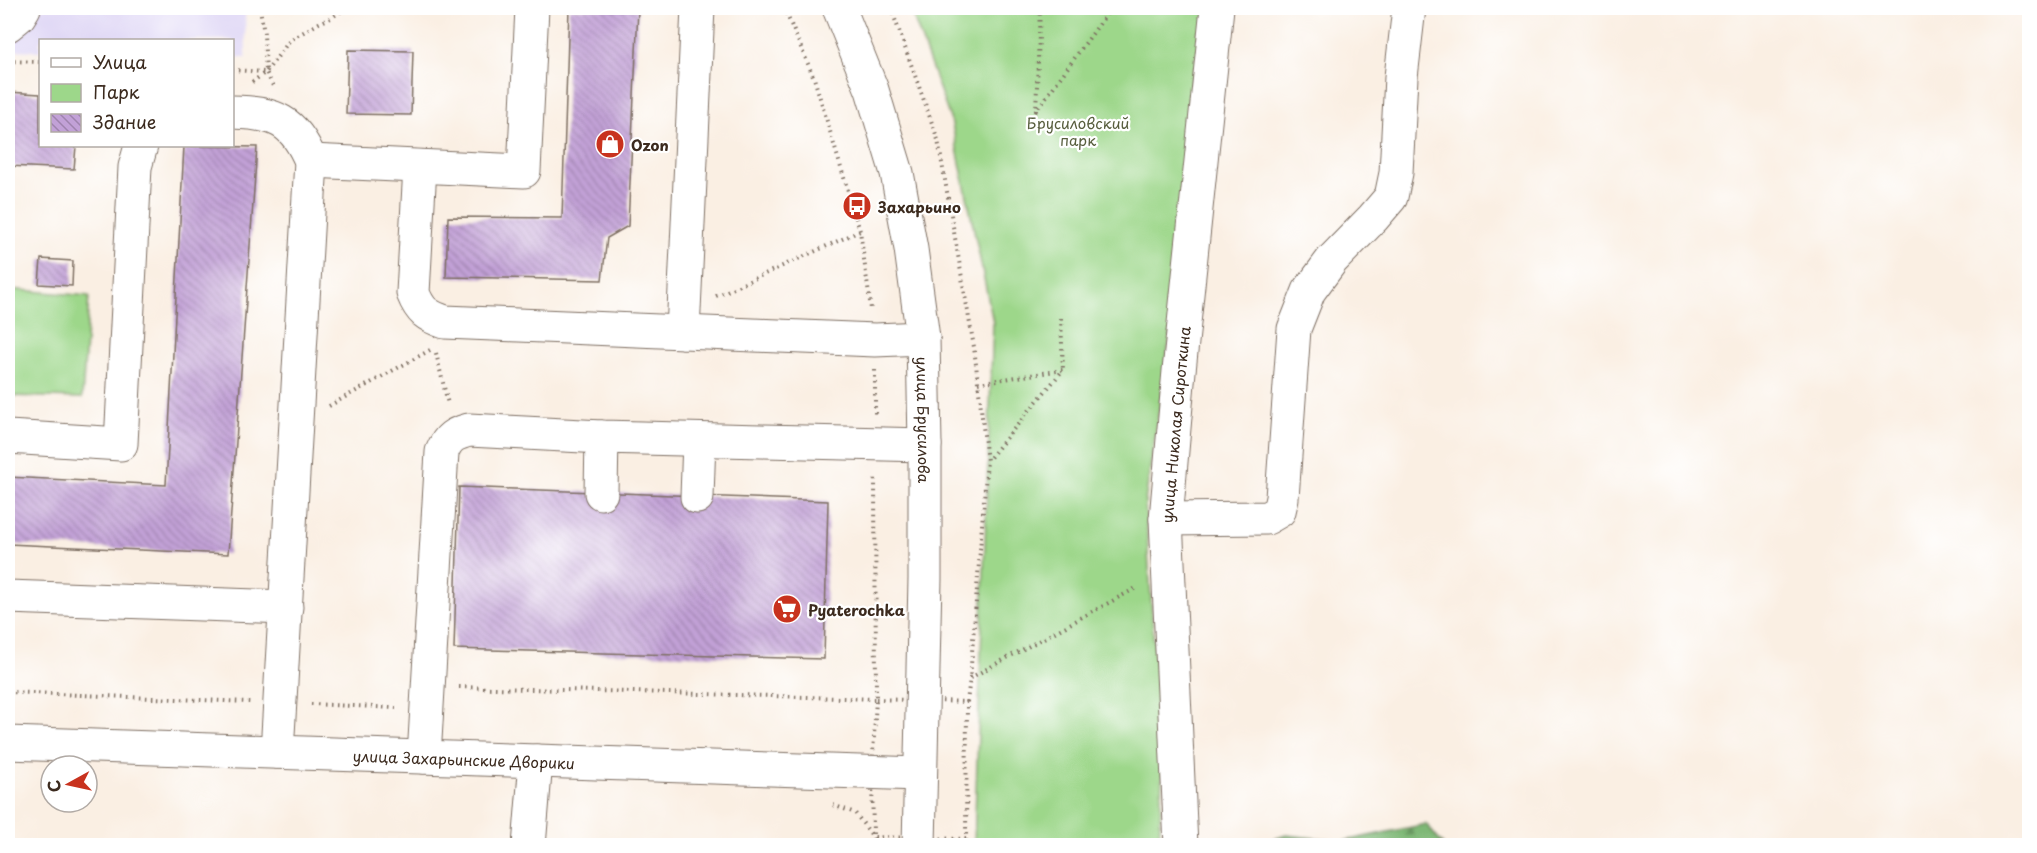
<svg xmlns="http://www.w3.org/2000/svg" width="2037" height="853" font-family="'Playpen Sans',sans-serif">
	<style>
		.built { fill: #ded5f5 }
		.forest { fill: url(#forest-firs); stroke: #5c714a; stroke-width: 1.5 }
		.park { fill: #9dd78a; stroke: #6c8054; stroke-width: 1.5 }
		.building { fill: url(#building-back-hatch) }
		.lines { fill: none; stroke-linecap: round; stroke-linejoin: round }
		.minor-casing { stroke: #7e6f63; stroke-width: 35 }
		.path { stroke: #7e6f63; stroke-width: 4; stroke-dasharray: 1.5 4.5; stroke-linecap: butt }
		.minor { stroke: #fff; stroke-width: 33 }
		.labels { text-anchor: middle; dominant-baseline: central; stroke-width: 4.5; stroke-linejoin: round; paint-order: stroke }
		.park-label { font-size: 15px; fill: #585e3e; stroke: #fff }
		.poi-label { font-size: 15px; font-weight: bold; fill: #3b2a1e; stroke: #fff; text-anchor: start }
		.street-label { font-size: 15px; fill: #3b2a1e; stroke: #fff }
	</style>
	<defs>
		<pattern id="forest-firs" width="22" height="20" patternUnits="userSpaceOnUse" patternTransform="scale(1.5)"><rect width="22" height="20" fill="#7eb876"/><path d="M5 1l3.5 6h-7zM16 11l3.5 6h-7z" fill="#689660"/></pattern>
		<pattern id="building-back-hatch" width="6" height="6" patternUnits="userSpaceOnUse" patternTransform="scale(1.5)"><rect width="6" height="6" fill="#c2a1d7"/><path d="M-1 5l2 2M0 0l6 6M5-1l2 2" fill="none" stroke="#9f83ae"/></pattern>
	</defs>
	<rect width="100%" height="100%" fill="#fff"/>
	<filter id="ink" filterUnits="userSpaceOnUse"><feTurbulence type="fractalNoise" baseFrequency=".0167" numOctaves="2"/><feDisplacementMap in="SourceGraphic" scale="12" xChannelSelector="R" yChannelSelector="G"/><feConvolveMatrix kernelMatrix="1 2 1 2 8 2 1 2 1" color-interpolation-filters="sRGB"/></filter>
	<filter id="wash" filterUnits="userSpaceOnUse"><feTurbulence type="fractalNoise" baseFrequency=".008" numOctaves="4" result="noise"/><feDisplacementMap in="SourceGraphic" scale="24" xChannelSelector="R" yChannelSelector="G"/><feGaussianBlur stdDeviation="1.35" result="paint"/><feColorMatrix in="noise" values="0 0 0 0 0 0 0 0 0 0 0 0 0 0 0 0 0 1.4 0 .05"/><feComposite in="paint" operator="in"/></filter>
	<g filter="url(#wash)">
		<rect width="100%" height="100%" fill="#faefe3"/>
		<path class="built" d="M8 8H245L246 58H233L232 40H40V51L8 50Z"/>
		<path class="forest" d="M1426 824 1443 845 1259 846V844L1286 835 1344 841Z"/>
		<path class="park" d="M910 8H1217L1193 184 1145 502 1162 777 1159 845H974L993 322 952 124Z
			M8 289 89 296 82 398 8 396Z"/>
		<g id="blocks">
			<path class="building" d="M569 8 638 9 628 226 607 238 602 280 446 277 448 217 562 218Z
				M348 50 413 51 411 115 346 114Z
				M8 92 40 94V146H76L74 169 8 166Z
				M184 146 257 147 228 554 8 544V477L166 485Z
				M41 259 73 261 72 286 39 284Z
				M459 487 828 501 824 659 454 649Z"/>
		</g>
	</g>
	<g filter="url(#ink)">
		<use href="#blocks" fill-opacity="0" stroke="#7e6f63" stroke-width="1.5"/>
		<g class="lines">
			<g class="minor-casing">
				<g id="minor">
					<path id="s1" d="M839 8 872 90 897 173 911 249 923 338 925 445V579L919 846"/>
					<path d="M8 25 19 16 24 8"/>
					<path d="M232 112C275 113 294 120 311 161L277 752"/>
					<path d="M311 161 524 171 532 8"/>
					<path d="M420 167 413 293C420 311 427 316 445 322L875 340 923 338"/>
					<path d="M683 332 698 8"/>
					<path d="M8 437 121 444 135 167 141 146"/>
					<path d="M601 493 602 437"/>
					<path d="M697 497 699 440"/>
					<path d="M1166 519 1267 518 1279 511 1282 498 1294 329 1309 291 1332 260 1373 218 1391 197 1396 173 1401 77 1409 8"/>
					<path d="M8 597 286 607"/>
					<path id="s2" d="M8 743 920 774"/>
					<path d="M424 757 442 452C448 437 454 434 469 430L602 437 925 445"/>
					<path d="M529 846 536 761"/>
					<path id="s3" d="M1181 846 1166 519 1179 371 1217 8"/>
				</g>
			</g>
			<path class="path" d="M260 8 264 34 266 72 273 86
				M784 8 814 78 860 231 871 309
				M891 8 938 140 974 347 987 461 970 678
				M1040 8 1036 111 1111 8
				M8 61 40 62
				M232 70 265 72
				M252 82 266 72 290 40 319 23 331 18 346 8
				M716 296 860 231
				M1061 318 1063 370
				M436 353 448 404
				M875 370V414
				M978 383 1063 370 988 460
				M329 406 430 350
				M459 687 876 699 875 475
				M8 692 250 702
				M876 699 967 702 966 839 873 837 872 774Z
				M967 702 970 678 1138 587
				M311 704 396 708
				M833 805 855 813 873 837 876 846
				M966 839V846"/>
			<use href="#minor" class="minor"/>
		</g>
	</g>
	<defs>
		<g id="shop-disc" transform="scale(1.5)"><circle r="9.5" fill="#c8321e" stroke="#fff"/><path d="M-5-2.5h2.3a2.7 3.5 0 0 1 5.4 0H5L5.5 6h-11ZM-1.5-2.5h3a1.5 2.3 0 0 0-3 0Z" fill="#fff"/></g>
		<g id="bus-disc" transform="scale(1.5)"><circle r="9.5" fill="#c8321e" stroke="#fff"/><path d="M-5-6H5V4H4V6H2V4H-2V6H-4V4H-5ZM-3.5-4V0h7V-4ZM-3.5 1.2v1.5H-2V1.2ZM2 1.2v1.5H3.5V1.2Z" fill="#fff"/></g>
		<g id="supermarket-disc" transform="scale(1.5)"><circle r="9.5" fill="#c8321e" stroke="#fff"/><path d="M-6-5.5h2.5l.6 2H6L4.5 2H-2.5L-4.4-4H-6ZM-1.5 3.2a1.3 1.3 0 1 0 .1 0ZM3 3.2a1.3 1.3 0 1 0 .1 0Z" fill="#fff"/></g>
	</defs>
	<g fill-rule="evenodd">
		<use href="#shop-disc" x="610" y="144"/>
		<use href="#bus-disc" x="857" y="206"/>
		<use href="#supermarket-disc" x="787" y="609"/>
	</g>
	<g class="labels">
		<g class="park-label">
			<text x="1078" y="122">Брусиловский<tspan x="1078" dy="17">парк</tspan></text>
		</g>
		<g class="poi-label">
			<text x="631" y="144">Ozon</text>
			<text x="878" y="206">Захарьино</text>
			<text x="808" y="609">Pyaterochka</text>
		</g>
		<g class="street-label">
			<text stroke="none"><textPath href="#s1" startOffset="424">улица Брусилова</textPath></text>
			<text stroke="none"><textPath href="#s3" startOffset="422">улица Николая Сироткина</textPath></text>
			<text stroke="none"><textPath href="#s2" startOffset="456">улица Захарьинские Дворики</textPath></text>
		</g>
	</g>
	<rect width="2037" height="853" fill="none" stroke="#fff" stroke-width="30"/>
	<rect x="39" y="39" width="195" height="108" fill="#ffffff" stroke="#b1aaa5" stroke-width="1.5"/>
	<rect x="51" y="58" width="30" height="9" fill="#ffffff" stroke="#b1aaa5" stroke-width="1.5"/>
	<text x="93" y="69" font-size="18" fill="#3b2a1e">Улица</text>
	<rect x="51" y="84" width="30" height="18" fill="#9dd78a" stroke="#b1aaa5" stroke-width="1.5"/>
	<text x="93" y="99" font-size="18" fill="#3b2a1e">Парк</text>
	<rect x="51" y="114" width="30" height="18" fill="url(#building-back-hatch)" stroke="#b1aaa5" stroke-width="1.5"/>
	<text x="93" y="129" font-size="18" fill="#3b2a1e">Здание</text>
	<g transform="translate(69 784) rotate(262)"><circle r="28" fill="#ffffff" stroke="#b1aaa5" stroke-width="1.5"/>
	<path d="M0-4.5L10 22L0 15L-10 22Z" fill="#c8321e"/>
	<text y="-9" font-size="16" font-weight="bold" text-anchor="middle" fill="#3b2a1e">С</text>
	</g>
</svg>
